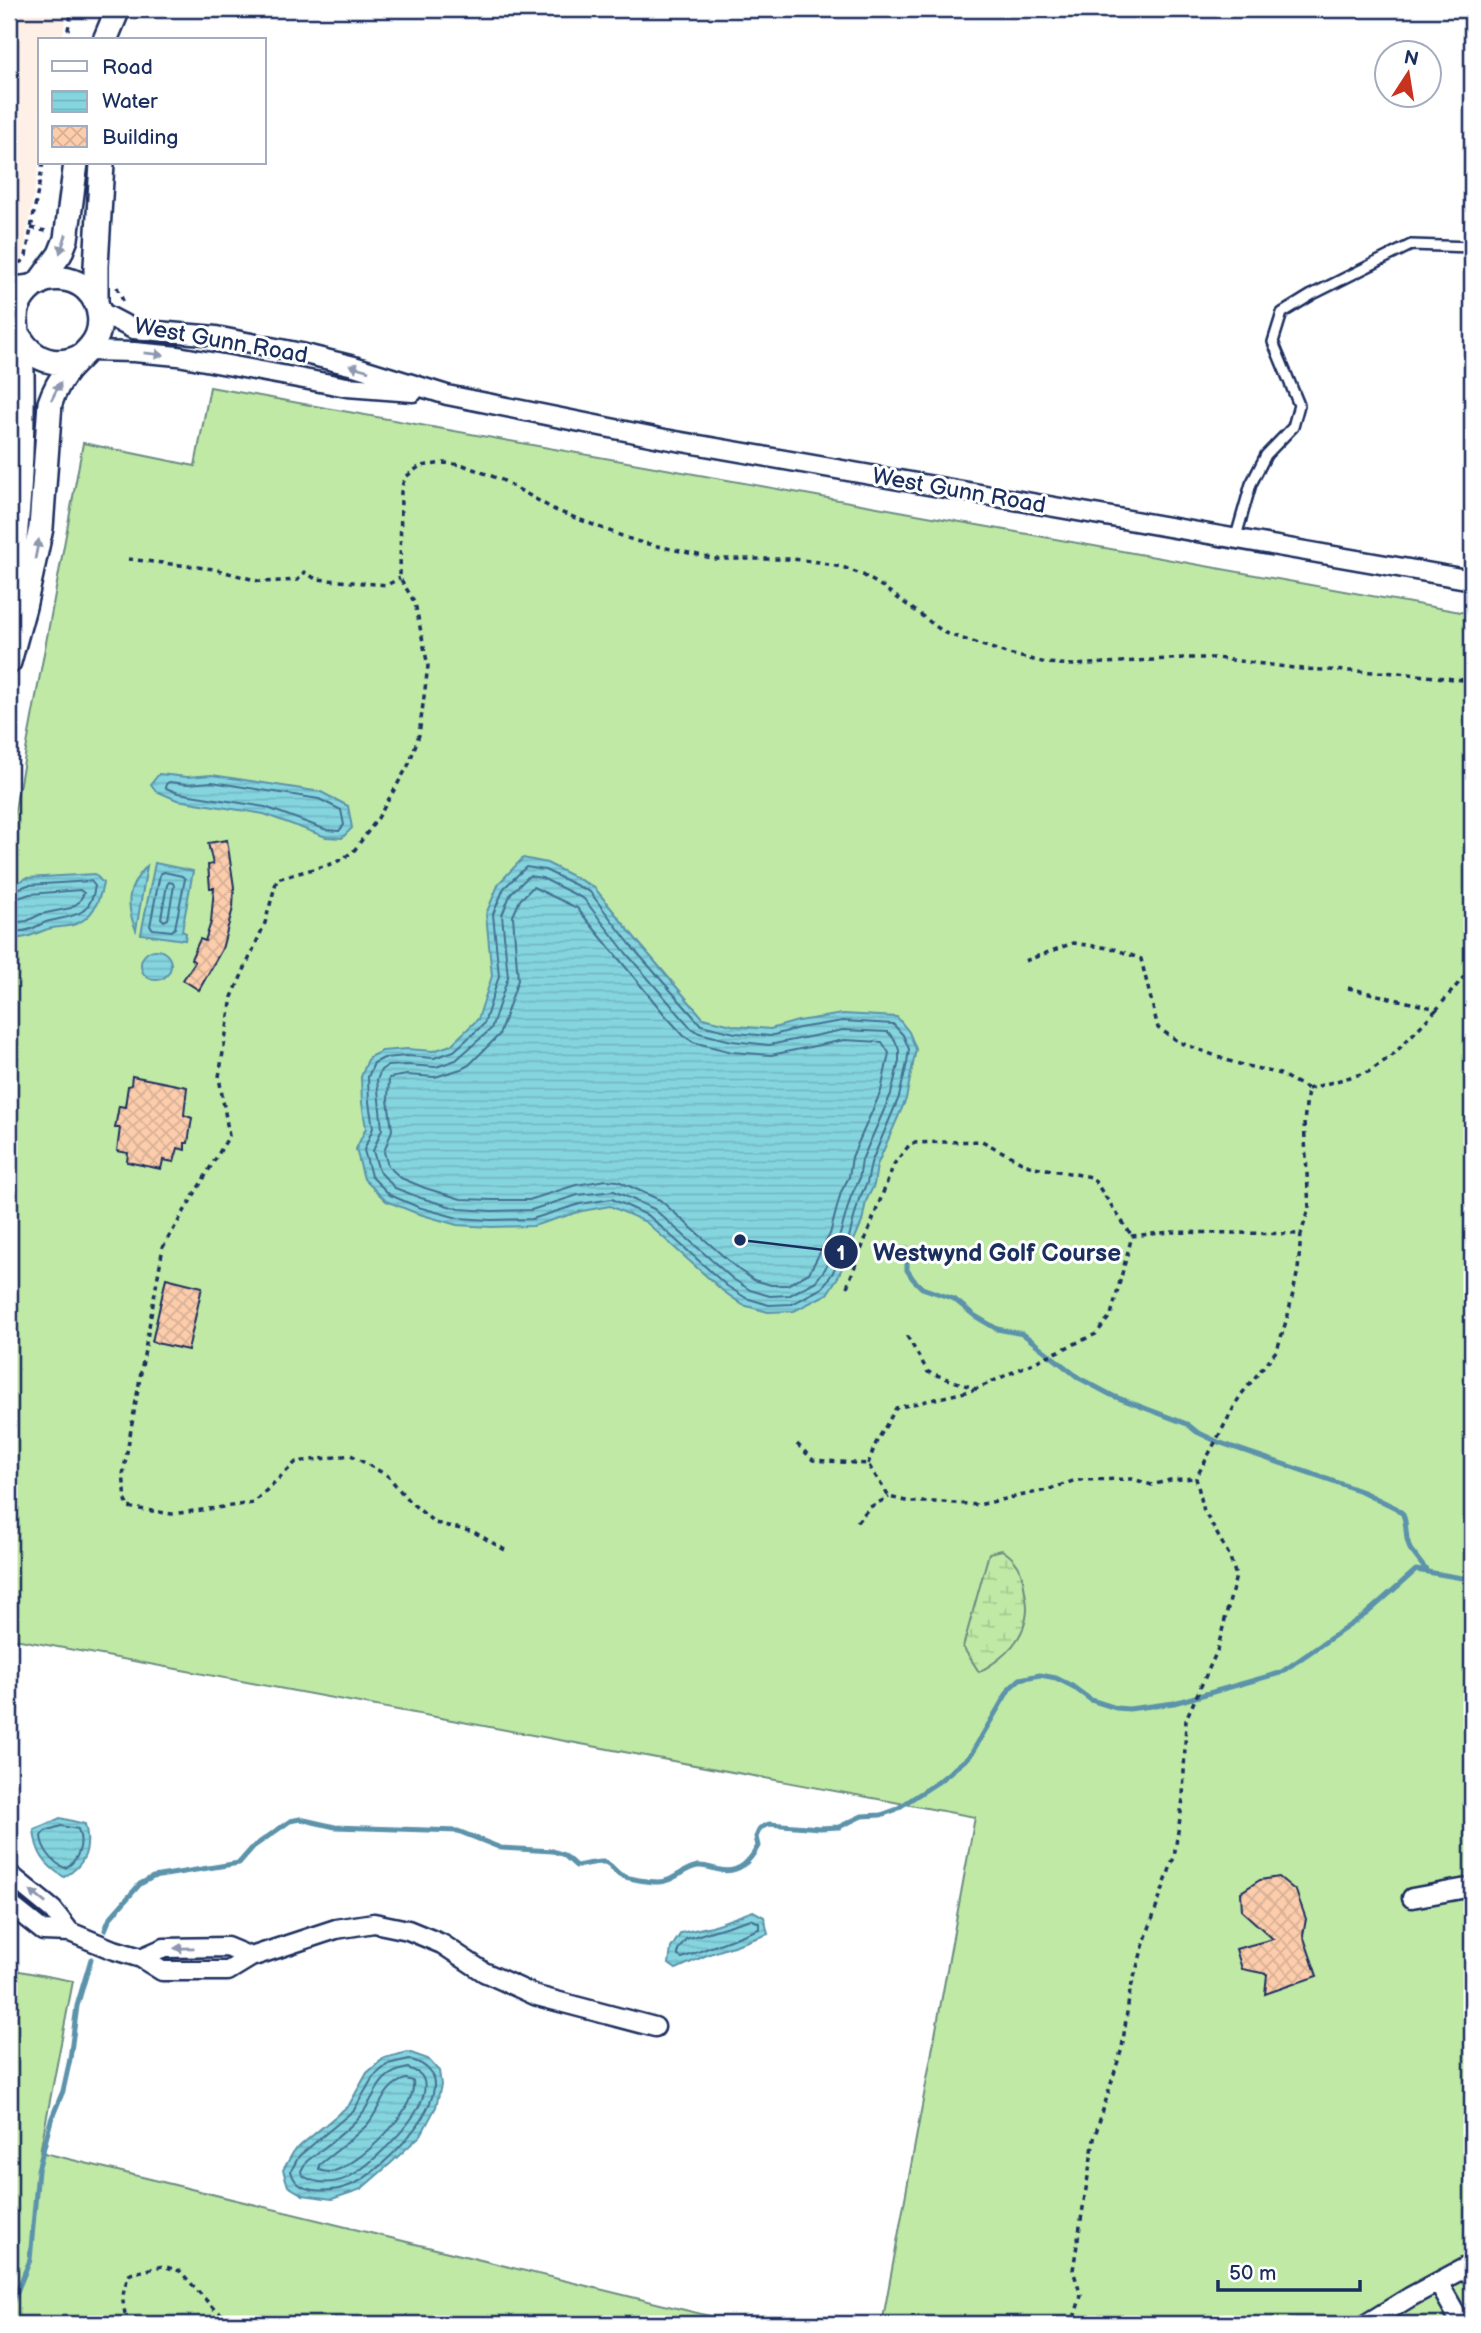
<svg xmlns="http://www.w3.org/2000/svg" width="1481" height="2333" font-family="'Balsamiq Sans',sans-serif">
	<style>
		.built { fill: #fef0e6 }
		.grass { fill: #bfe9a5; stroke: #6d8c82; stroke-width: 2 }
		.wetland { fill: url(#wetland-marsh); stroke: #6d8c82; stroke-width: 2 }
		.water { fill: url(#water-rules); stroke: #5b93ab; stroke-width: 2 }
		.lines { fill: none; stroke-linecap: round; stroke-linejoin: round }
		.shore { stroke: #457192; stroke-width: 2 }
		.stream { stroke: #5b93ab; stroke-width: 5 }
		.building { fill: url(#building-cross-hatch); stroke: #1b2f5e; stroke-width: 2 }
		.lane-casing { stroke: #1b2f5e; stroke-width: 14 }
		.street-casing { stroke: #1b2f5e; stroke-width: 23 }
		.secondary-casing { stroke: #1b2f5e; stroke-width: 28 }
		.path { stroke: #1b2f5e; stroke-width: 3.5; stroke-dasharray: 5 5; stroke-linecap: butt }
		.lane { stroke: #fff; stroke-width: 9 }
		.street { stroke: #fff; stroke-width: 18 }
		.secondary { stroke: #fff; stroke-width: 23 }
		.oneway { fill: #8d97ae }
		.labels { text-anchor: middle; dominant-baseline: central; stroke-width: 6; stroke-linejoin: round; paint-order: stroke }
		.street-label { font-size: 23px; fill: #1b2f5e; stroke: #fff }
		.leader { fill: none; stroke: #1b2f5e; stroke-width: 2.5 }
		.callout-dot { fill: #1b2f5e; stroke: #fff; stroke-width: 2.5 }
		.mark-label { font-size: 21px; text-anchor: middle; font-weight: bold; fill: #fff }
		.callout-label { font-size: 24px; text-anchor: middle; font-weight: bold; fill: #1b2f5e; stroke: #fff; stroke-width: 6; stroke-linejoin: round; paint-order: stroke }
	</style>
	<defs>
		<pattern id="wetland-marsh" width="20" height="14" patternUnits="userSpaceOnUse" patternTransform="scale(1.75)"><rect width="20" height="14" fill="#bfe9a5"/><path d="M1 5h8M5 5V1M11 12h8M15 12V8" fill="none" stroke="#a4c890"/></pattern>
		<pattern id="water-rules" width="6" height="5" patternUnits="userSpaceOnUse" patternTransform="scale(1.75)"><rect width="6" height="5" fill="#85d5df"/><path d="M0 2.5h6" fill="none" stroke="#72b7c2"/></pattern>
		<pattern id="building-cross-hatch" width="8" height="8" patternUnits="userSpaceOnUse" patternTransform="scale(1.75)"><rect width="8" height="8" fill="#fcccab"/><path d="M0 0l8 8M0 8l8-8" fill="none" stroke="#d7b096"/></pattern>
	</defs>
	<rect width="100%" height="100%" fill="#fff"/>
	<filter id="ink" filterUnits="userSpaceOnUse"><feTurbulence type="fractalNoise" baseFrequency=".0143" numOctaves="2"/><feDisplacementMap in="SourceGraphic" scale="14" xChannelSelector="R" yChannelSelector="G"/><feConvolveMatrix kernelMatrix="1 2 1 2 8 2 1 2 1" color-interpolation-filters="sRGB"/></filter>
	<g filter="url(#ink)">
		<path class="built" d="M9 9H67L62 40H40V160L19 279H9Z"/>
		<path class="grass" d="M210 387 1472 614V2324H882L975 1817 9 1638V842L83 443 195 466Z
			M9 1969 73 1981 40 2152 742 2324H9Z"/>
		<path class="wetland" d="M1002 1550C1016 1559 1022 1569 1024 1586 1025 1593 1027 1601 1027 1608 1027 1638 1003 1659 979 1672L963 1647 989 1553Z"/>
		<path class="water" d="M159 774 187 777 212 775 321 792 348 806 352 828 342 838 326 837 264 814 177 800 156 791 151 784Z
			M523 858 547 863 594 887 639 943 703 1018 736 1026 770 1029 798 1021 843 1014 897 1017 909 1032 916 1049 906 1099 877 1165 874 1185 866 1201 862 1222 838 1277 827 1294 794 1311 768 1312 743 1305 723 1291 646 1222 610 1206 582 1211 533 1226 491 1227 457 1225 416 1213 386 1201 364 1179 356 1149 366 1128 362 1103 361 1077 369 1057 382 1051 407 1049 433 1051 451 1045 478 1019 492 976 486 914 499 883Z
			M155 863 193 871 182 931 186 933 185 940 141 934Z
			M147 866 136 930C125 904 127 886 147 866Z
			M95 874 103 883C100 899 94 916 78 923 68 928 55 926 45 930 32 935 23 940 9 938V887L26 878Z
			M141 965a15 15 0 1 1 30 0a15 15 0 1 1-30 0Z
			M60 1818 85 1824C91 1848 86 1865 64 1877 44 1865 36 1852 34 1830Z
			M753 1911 764 1917 768 1934 707 1955 676 1969 669 1964 671 1948 681 1933 712 1926Z
			M408 2052 428 2059 439 2071 441 2085 436 2107 421 2135 391 2163 361 2189 332 2199 303 2195 288 2186 283 2170 294 2151 349 2105 367 2073 384 2058Z"/>
		<g class="lines">
			<path class="shore" d="M169 782 187 784 212 782 319 799 341 810 344 825 339 831 327 830 265 807 178 793 166 788V784Z
				M526 867 545 870 590 892 633 948 701 1025 735 1033 770 1036 799 1028 843 1021 893 1024 903 1035 909 1049 907 1063 899 1097 871 1163 867 1183 859 1199 848 1241 832 1274 822 1288 792 1304 769 1305 746 1298 727 1286 649 1216 612 1199 580 1204 532 1219 491 1220 458 1218 418 1207 390 1195 371 1176 364 1150 373 1128 369 1102 368 1077 374 1063 384 1058 407 1056 434 1058 454 1051 484 1024 499 976 493 914 504 888Z
				M164 872 182 876 185 879 175 928 172 931 153 929 150 926 160 874Z
				M529 876 542 878 584 899 626 953 691 1028 699 1033 732 1041 769 1045 843 1030 888 1032 895 1040 899 1050V1061L891 1094 862 1160 859 1180 851 1196 839 1238 825 1269 816 1281 790 1295 770 1296 750 1290 733 1279 654 1209 614 1191 578 1195 531 1210 492 1211 459 1209 421 1198 395 1188 379 1171 373 1151 382 1129 377 1080 381 1070 387 1066 407 1065 436 1067 456 1060 491 1029 508 977 502 915 511 893Z
				M169 882 173 883 174 886 168 919 164 921 161 918 167 885Z
				M533 887 577 908 665 1015 684 1036 693 1042 732 1052 771 1055 844 1040 882 1042 889 1053 881 1091 852 1157 849 1177 841 1192 830 1234 809 1273 787 1285H771L754 1280 739 1270 660 1200 618 1181 606 1180 576 1185 529 1200H492L461 1199 425 1188 401 1178 388 1166 384 1152 392 1130 388 1100 389 1078 407 1075 435 1077 461 1069 469 1065 499 1035 518 980 513 916 520 900Z
				M9 892 28 885 91 881 95 886C90 919 71 915 46 922 41 924 36 927 31 929 24 932 16 931 9 932
				M9 901 30 894 80 890 84 893 79 902 71 908 41 914 27 921 9 923
				M61 1826 78 1829C84 1843 79 1861 65 1868 53 1863 42 1849 41 1836L45 1831Z
				M751 1919 759 1923V1929L682 1958 678 1956V1950L686 1939Z
				M409 2059C418 2062 426 2065 431 2073 449 2104 381 2171 356 2183 341 2190 329 2192 314 2190 301 2188 294 2183 291 2171L299 2156 354 2110 373 2077 388 2064Z
				M408 2068C415 2071 422 2073 424 2081 431 2110 376 2160 354 2174 339 2184 317 2186 302 2175L301 2171 306 2162C324 2147 346 2133 360 2116 378 2095 375 2074 408 2068Z
				M406 2079 413 2081C418 2110 357 2168 330 2172 326 2172 322 2171 319 2170V2165C335 2152 352 2139 367 2125 381 2109 383 2085 406 2079Z"/>
			<path class="stream" d="M907 1248V1270L913 1279 922 1288 954 1299 975 1316 997 1329 1023 1334 1079 1378 1113 1396 1187 1424 1197 1432 1218 1442 1330 1480 1363 1492 1396 1508 1403 1514 1405 1521 1407 1539 1410 1549 1426 1570
				M105 1930 110 1918 140 1884 153 1877 239 1863 253 1847 290 1821 300 1819 335 1827 458 1831 501 1848 553 1851 564 1855 576 1866C585 1865 596 1861 604 1862 611 1863 614 1872 621 1875 628 1879 650 1882 658 1882 674 1882 683 1868 698 1866 706 1865 712 1869 720 1870 739 1874 750 1861 758 1846L756 1837 760 1828 769 1824 820 1828 839 1827 862 1816 881 1815 895 1810 938 1782 970 1756 1010 1688 1020 1679 1040 1675 1056 1678 1072 1686 1091 1700 1116 1708 1129 1709 1174 1703 1280 1673 1366 1614 1416 1570 1462 1578 1472 1576
				M9 2311 30 2260 38 2170 51 2120 63 2091 70 2059 77 2006 91 1959"/>
		</g>
		<path class="building" d="M227 840 234 887 233 908 222 949 199 990 183 980 195 962 191 959 200 939 205 941 211 922 214 888H210L208 865 213 864 208 843Z
			M132 1076 187 1087 184 1115 192 1118 188 1143H185V1150L178 1148 174 1162 163 1160 161 1169 127 1162 128 1153 117 1151 120 1128H115L119 1106 125 1107 128 1086 131 1085Z
			M166 1278 202 1287 188 1350 152 1342Z
			M1279 1877 1296 1891 1306 1919 1303 1935 1317 1976 1265 1994 1267 1974 1242 1969 1236 1949 1273 1939 1242 1911 1241 1892 1260 1880Z"/>
		<g class="lines">
			<g class="lane-casing">
				<path id="lane" d="M1235 540 1251 484 1266 455 1293 427 1299 405 1273 342 1282 313 1313 294 1411 245 1472 247"/>
			</g>
			<g class="street-casing">
				<path id="street" d="M9 287 36 284
					M99 311 133 329 216 336 301 353 354 366 447 395 665 439 1472 580
					M86 351 134 352 178 356 347 387 413 392
					M9 1874 53 1910 70 1932 43 1931 9 1904
					M1412 1898 1472 1887
					M70 1932 111 1949 141 1958
					M251 1957 227 1947 164 1948 141 1958 162 1971H228L251 1957 336 1929 374 1923 408 1930 442 1944 484 1972 537 1996 655 2027
					M1438 2282 1460 2321
					M1366 2324 1410 2297 1472 2264"/>
			</g>
			<g class="secondary-casing">
				<path id="secondary" d="M105 40 118 9
					M38 284 60 254 66 239 76 163
					M96 303V266L102 163
					M20 338C34 361 57 368 81 356
					M9 592C19 518 23 448 22 373 22 355 13 325 17 309 21 296 32 284 46 280 60 276 76 280 86 289 102 304 105 330 90 347 83 355 75 362 68 370 60 380 54 391 50 403L41 528 24 607 9 662"/>
			</g>
			<path class="path" d="M66 40 72 9
				M31 228 46 231
				M9 262H22L26 256 43 163
				M117 287 124 303
				M128 559 214 569 262 582 298 580 304 572 316 579 387 585 400 578
				M1025 961 1073 943 1115 949 1141 959 1158 1028 1181 1043 1235 1063 1280 1074 1308 1089 1304 1122 1309 1208 1301 1234
				M1348 988 1437 1009 1472 967
				M1308 1089 1368 1072 1393 1055 1437 1009
				M847 1287 894 1164 911 1143 982 1141 1029 1166 1092 1177 1132 1236
				M907 1336 928 1372 976 1389 1096 1334 1111 1315 1132 1236 1170 1232 1301 1234 1298 1270 1288 1315 1277 1350 1240 1396 1196 1478 1204 1511 1229 1555 1236 1576 1217 1651 1186 1719 1183 1799 1174 1857 1145 1940 1130 1991 1122 2048 1094 2139 1073 2270 1081 2296 1072 2324
				M797 1444 813 1460 868 1464 889 1497 910 1502H943L978 1505 1047 1490 1076 1480 1133 1479 1152 1485 1170 1480 1196 1478
				M868 1464 876 1443 896 1408 974 1390
				M857 1522 870 1507 889 1497
				M505 1550 474 1532 435 1523 408 1500 388 1476 351 1455 296 1462 253 1503 172 1514 127 1507 123 1475 163 1247 229 1136 219 1077 232 997 265 923 277 879 335 863 353 852 378 818 409 764 419 735 428 666 415 603 400 578 401 492 403 483 407 476 420 466 445 463 463 465 502 480 555 510 635 541 716 559H793L819 562 845 568 863 575 883 587 945 633 1009 654 1046 663 1074 665 1184 658H1216L1302 669 1399 673 1472 681
				M128 2324C122 2304 120 2294 130 2274L163 2266 180 2271 214 2309 236 2324"/>
			<use href="#lane" class="lane"/>
			<use href="#street" class="street"/>
			<use href="#secondary" class="secondary"/>
		</g>
		<defs><path id="oneway-solid" d="M-6-.8H1V-3.2L6.5 0L1 3.2V.8H-6Z" transform="scale(1.75)"/></defs>
		<g class="oneway">
			<use href="#oneway-solid" transform="translate(63 244) rotate(109)"/>
			<use href="#oneway-solid" transform="translate(154 354) rotate(6)"/>
			<use href="#oneway-solid" transform="translate(359 368) rotate(-164)"/>
			<use href="#oneway-solid" transform="translate(56 391) rotate(-63)"/>
			<use href="#oneway-solid" transform="translate(37 549) rotate(-79)"/>
			<use href="#oneway-solid" transform="translate(38 1897) rotate(-141)"/>
			<use href="#oneway-solid" transform="translate(184 1948) rotate(179)"/>
		</g>
	</g>
	<g class="labels">
		<g class="street-label">
			<text transform="translate(221 341) rotate(10)">West Gunn Road</text>
			<text transform="translate(959 491) rotate(10)">West Gunn Road</text>
		</g>
	</g>
	<path class="leader" d="M740 1240L841 1252"/>
	<g class="callout-dot">
		<circle cx="740" cy="1240" r="7"/>
		<circle cx="841" cy="1252" r="18"/>
	</g>
	<g class="mark-label">
		<text x="841" y="1260">1</text>
	</g>
	<g class="callout-label">
		<text x="997" y="1261">Westwynd Golf Course</text>
	</g>
	<rect width="1481" height="2333" fill="none" stroke="#fff" stroke-width="35"/>
	<rect x="18" y="18" width="1446" height="2298" fill="none" stroke="#1b2f5e" stroke-width="2.5" filter="url(#ink)"/>
	<rect x="38" y="38" width="228" height="126" fill="#ffffff" stroke="#a4acbf" stroke-width="2"/>
	<rect x="52" y="61" width="35" height="10" fill="#ffffff" stroke="#a4acbf" stroke-width="2"/>
	<text x="102" y="74" font-size="21" fill="#1b2f5e">Road</text>
	<rect x="52" y="91" width="35" height="21" fill="url(#water-rules)" stroke="#a4acbf" stroke-width="2"/>
	<text x="102" y="108" font-size="21" fill="#1b2f5e">Water</text>
	<rect x="52" y="126" width="35" height="21" fill="url(#building-cross-hatch)" stroke="#a4acbf" stroke-width="2"/>
	<text x="102" y="144" font-size="21" fill="#1b2f5e">Building</text>
	<g transform="translate(1408 74) rotate(12)"><circle r="33" fill="#ffffff" stroke="#a4acbf" stroke-width="2"/>
	<path d="M0-5L12 26L0 18L-12 26Z" fill="#c8321e"/>
	<text y="-10" font-size="19" font-weight="bold" text-anchor="middle" fill="#1b2f5e">N</text>
	</g>
	<path d="M1218 2280v10h142v-10" fill="none" stroke="#1b2f5e" stroke-width="3.5"/>
	<text x="1229" y="2280" font-size="21" fill="#1b2f5e" stroke="#ffffff" stroke-width="5" paint-order="stroke">50 m</text>
</svg>
